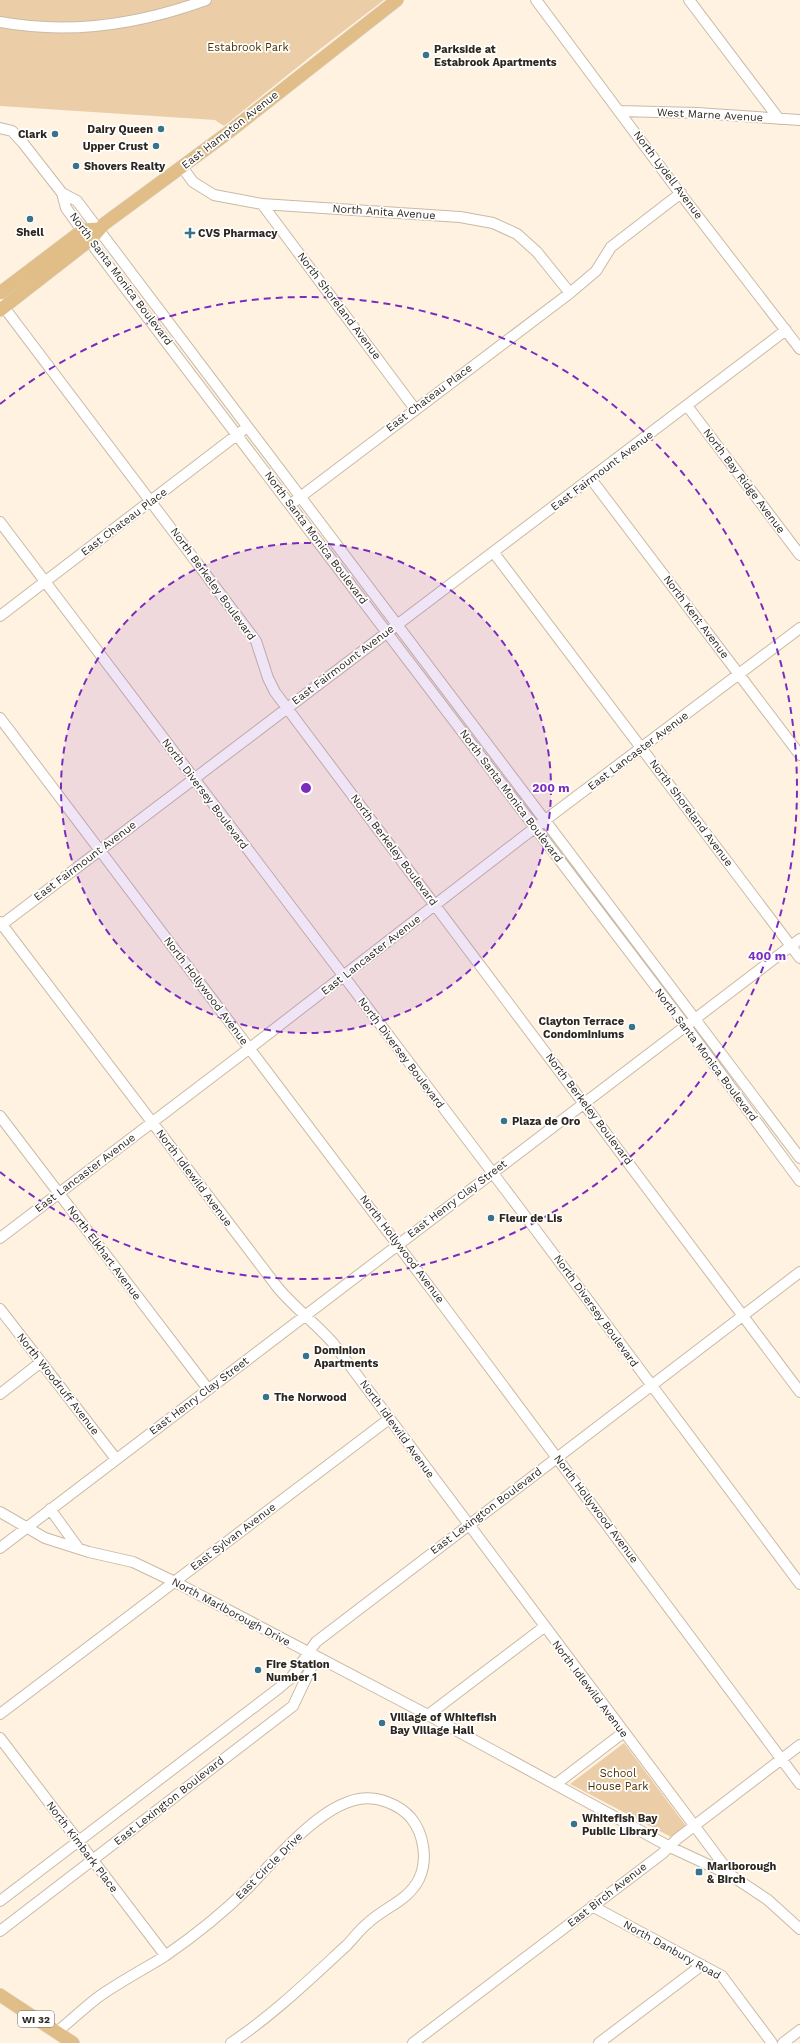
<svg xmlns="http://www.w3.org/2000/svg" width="800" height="2043" font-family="'Work Sans',sans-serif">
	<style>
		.green { fill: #ebcea7 }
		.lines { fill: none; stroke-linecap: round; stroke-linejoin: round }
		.minor-casing { stroke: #c9baa5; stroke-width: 12 }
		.major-casing { stroke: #dddcdb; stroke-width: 14 }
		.minor { stroke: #fff; stroke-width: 10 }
		.major { stroke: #e1be88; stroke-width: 13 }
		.ring { fill: none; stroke: #7b2cbf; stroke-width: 2; stroke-dasharray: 7 5 }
		.poi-dot { fill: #37748b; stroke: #fff; stroke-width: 1.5 }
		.labels { text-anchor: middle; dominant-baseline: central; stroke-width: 3.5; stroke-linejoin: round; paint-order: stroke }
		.shield { fill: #fff; stroke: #6b6762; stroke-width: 1 }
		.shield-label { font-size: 10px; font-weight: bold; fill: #2c261e }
		.park-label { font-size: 11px; fill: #4d3000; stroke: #fff }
		.poi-label { font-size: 11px; font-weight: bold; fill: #2c261e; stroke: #fff; text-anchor: start }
		.street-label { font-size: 11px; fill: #2c261e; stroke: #fff }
		.centre { fill: #7b2cbf; stroke: #fff; stroke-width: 2 }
		.ring-label { font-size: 12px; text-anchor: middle; font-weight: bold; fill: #7b2cbf; stroke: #fff; stroke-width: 3.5; stroke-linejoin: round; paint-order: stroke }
	</style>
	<rect width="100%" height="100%" fill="#fff2e1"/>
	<path class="green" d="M0 0H384L315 53 224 126 215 120 0 106Z
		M624 1743 686 1826 671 1837 570 1784Z"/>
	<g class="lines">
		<g class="minor-casing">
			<path id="minor" d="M536 0 673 184 800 349
				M689 0 779 119
				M0 22C70 35 140 24 206 0
				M620 111 697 113 800 120
				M0 128 12 131 23 143 62 193 66 208 94 247 685 1025 800 1181
				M182 167 193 182 214 195 262 204 460 217 493 223 517 234 537 252 570 293
				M62 193 77 201 800 1158
				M262 204 415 409
				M0 302 256 641 268 678 275 692 800 1392
				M688 407 800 555
				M591 479 800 755
				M295 501 570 293 596 271 611 247 681 193
				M0 522 529 1221 800 1584
				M494 553 800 958
				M0 616 242 431
				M0 718 434 1293 800 1784
				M0 922 278 1288C295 1308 315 1323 333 1343L732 1876 768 1900 800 1929
				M0 926 786 330
				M0 1116 208 1389
				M0 1238 250 1048 528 833 800 628
				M0 1309 116 1459
				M0 1394 41 1362
				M50 1509 79 1549
				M0 1512 45 1538 89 1552 133 1562 175 1582 428 1715 670 1847 730 1875
				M0 1548 800 939
				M0 1714 389 1419
				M428 1715 544 1627
				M0 1738 165 1955
				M556 1784 624 1732
				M0 1901 279 1688 291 1678 316 1642 800 1272
				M592 1906 722 1976 772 2043
				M0 1931 293 1706 311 1668 309 1653
				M57 2032C70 2021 83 2009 97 1998 119 1982 143 1970 165 1956 194 1936 223 1913 248 1888 275 1860 319 1806 359 1799 377 1796 399 1804 411 1818 424 1834 428 1860 419 1879 408 1901 385 1907 368 1923 360 1929 354 1938 347 1945 310 1979 273 2015 231 2043
				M413 2043 663 1853 677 1839 800 1745
				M599 2043 702 1965
				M783 2043 800 2030"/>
		</g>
		<g class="major-casing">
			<path id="major" d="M0 293 83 230 98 229
				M0 310 90 240 104 224 229 132 397 0
				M0 1995 73 2043"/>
		</g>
		<use href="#minor" class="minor"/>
		<use href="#major" class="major"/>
	</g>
	<circle cx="306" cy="788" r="245" fill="#7b2cbf" fill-opacity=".12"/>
	<g class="ring">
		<circle cx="306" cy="788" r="245"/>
		<path d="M0 404A491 491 0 1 1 0 1172"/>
	</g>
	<g class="poi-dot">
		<circle cx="426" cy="55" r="4"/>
		<circle cx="161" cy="129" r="4"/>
		<circle cx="55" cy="134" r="4"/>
		<circle cx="156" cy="146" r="4"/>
		<circle cx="76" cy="166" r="4"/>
		<circle cx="30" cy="219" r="4"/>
		<path d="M188 227h4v4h4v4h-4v4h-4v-4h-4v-4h4z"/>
		<circle cx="632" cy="1027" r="4"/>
		<circle cx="504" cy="1121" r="4"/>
		<circle cx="491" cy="1218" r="4"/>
		<circle cx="306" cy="1356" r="4"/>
		<circle cx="266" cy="1397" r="4"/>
		<circle cx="258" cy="1670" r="4"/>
		<circle cx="382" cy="1723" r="4"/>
		<circle cx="574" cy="1824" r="4"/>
		<rect x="695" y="1868" width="8" height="8" rx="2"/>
	</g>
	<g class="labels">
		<rect class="shield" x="18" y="2011" width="36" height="16" rx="3"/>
		<g class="shield-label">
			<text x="36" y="2019">WI 32</text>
		</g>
		<g class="park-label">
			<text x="248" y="47">Estabrook Park</text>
			<text x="618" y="1773">School<tspan x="618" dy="13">House Park</tspan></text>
		</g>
		<g class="poi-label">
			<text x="434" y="49">Parkside at<tspan x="434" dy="13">Estabrook Apartments</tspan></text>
			<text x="153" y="129" text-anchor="end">Dairy Queen</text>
			<text x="47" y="134" text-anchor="end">Clark</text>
			<text x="148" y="146" text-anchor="end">Upper Crust</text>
			<text x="84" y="166">Shovers Realty</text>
			<text x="30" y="232" text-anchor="middle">Shell</text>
			<text x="198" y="233">CVS Pharmacy</text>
			<text x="624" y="1021" text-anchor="end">Clayton Terrace<tspan x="624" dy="13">Condominiums</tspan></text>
			<text x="512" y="1121">Plaza de Oro</text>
			<text x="499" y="1218">Fleur de Lis</text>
			<text x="314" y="1350">Dominion<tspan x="314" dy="13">Apartments</tspan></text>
			<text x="274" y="1397">The Norwood</text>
			<text x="266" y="1664">Fire Station<tspan x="266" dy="13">Number 1</tspan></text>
			<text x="390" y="1717">Village of Whitefish<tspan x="390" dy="13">Bay Village Hall</tspan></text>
			<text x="582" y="1818">Whitefish Bay<tspan x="582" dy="13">Public Library</tspan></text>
			<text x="707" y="1866">Marlborough<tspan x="707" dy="13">&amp; Birch</tspan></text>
		</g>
		<g class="street-label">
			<text transform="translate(710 115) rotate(3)">West Marne Avenue</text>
			<text transform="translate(230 130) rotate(-38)">East Hampton Avenue</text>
			<text transform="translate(668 175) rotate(53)">North Lydell Avenue</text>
			<text transform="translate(384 212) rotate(4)">North Anita Avenue</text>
			<text transform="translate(121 279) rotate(53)">North Santa Monica Boulevard</text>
			<text transform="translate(339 306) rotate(53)">North Shoreland Avenue</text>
			<text transform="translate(429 398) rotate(-37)">East Chateau Place</text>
			<text transform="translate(602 471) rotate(-37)">East Fairmount Avenue</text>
			<text transform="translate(744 481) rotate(53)">North Bay Ridge Avenue</text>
			<text transform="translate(124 522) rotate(-37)">East Chateau Place</text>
			<text transform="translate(316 538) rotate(53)">North Santa Monica Boulevard</text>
			<text transform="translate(213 584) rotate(54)">North Berkeley Boulevard</text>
			<text transform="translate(696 617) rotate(53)">North Kent Avenue</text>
			<text transform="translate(343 665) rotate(-37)">East Fairmount Avenue</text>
			<text transform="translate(638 751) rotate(-37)">East Lancaster Avenue</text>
			<text transform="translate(205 794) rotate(53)">North Diversey Boulevard</text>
			<text transform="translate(511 796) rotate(53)">North Santa Monica Boulevard</text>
			<text transform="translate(691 813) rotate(53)">North Shoreland Avenue</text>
			<text transform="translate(394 850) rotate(53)">North Berkeley Boulevard</text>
			<text transform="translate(85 861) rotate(-37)">East Fairmount Avenue</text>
			<text transform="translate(371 955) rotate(-38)">East Lancaster Avenue</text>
			<text transform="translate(206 991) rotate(53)">North Hollywood Avenue</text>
			<text transform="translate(401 1053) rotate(53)">North Diversey Boulevard</text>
			<text transform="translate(706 1055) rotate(53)">North Santa Monica Boulevard</text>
			<text transform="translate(589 1109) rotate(53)">North Berkeley Boulevard</text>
			<text transform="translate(85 1173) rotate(-37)">East Lancaster Avenue</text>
			<text transform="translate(194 1178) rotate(53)">North Idlewild Avenue</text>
			<text transform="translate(457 1199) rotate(-37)">East Henry Clay Street</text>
			<text transform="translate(402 1249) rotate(53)">North Hollywood Avenue</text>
			<text transform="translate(104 1253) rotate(53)">North Elkhart Avenue</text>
			<text transform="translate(596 1311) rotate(54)">North Diversey Boulevard</text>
			<text transform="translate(58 1384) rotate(52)">North Woodruff Avenue</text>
			<text transform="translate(199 1396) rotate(-37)">East Henry Clay Street</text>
			<text transform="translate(397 1429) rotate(54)">North Idlewild Avenue</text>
			<text transform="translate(596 1509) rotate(53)">North Hollywood Avenue</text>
			<text transform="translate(486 1511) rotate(-37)">East Lexington Boulevard</text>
			<text transform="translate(233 1537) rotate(-37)">East Sylvan Avenue</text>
			<text transform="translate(231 1612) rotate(28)">North Marlborough Drive</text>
			<text transform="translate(590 1689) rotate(53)">North Idlewild Avenue</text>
			<text transform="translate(169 1801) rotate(-38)">East Lexington Boulevard</text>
			<text transform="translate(82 1847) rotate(53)">North Kimbark Place</text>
			<text transform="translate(269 1866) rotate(-45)">East Circle Drive</text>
			<text transform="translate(607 1895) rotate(-38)">East Birch Avenue</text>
			<text transform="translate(672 1950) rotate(29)">North Danbury Road</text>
		</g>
	</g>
	<circle cx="306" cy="788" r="6" class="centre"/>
	<g class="ring-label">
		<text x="551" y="792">200 m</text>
		<text x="767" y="960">400 m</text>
	</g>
</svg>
